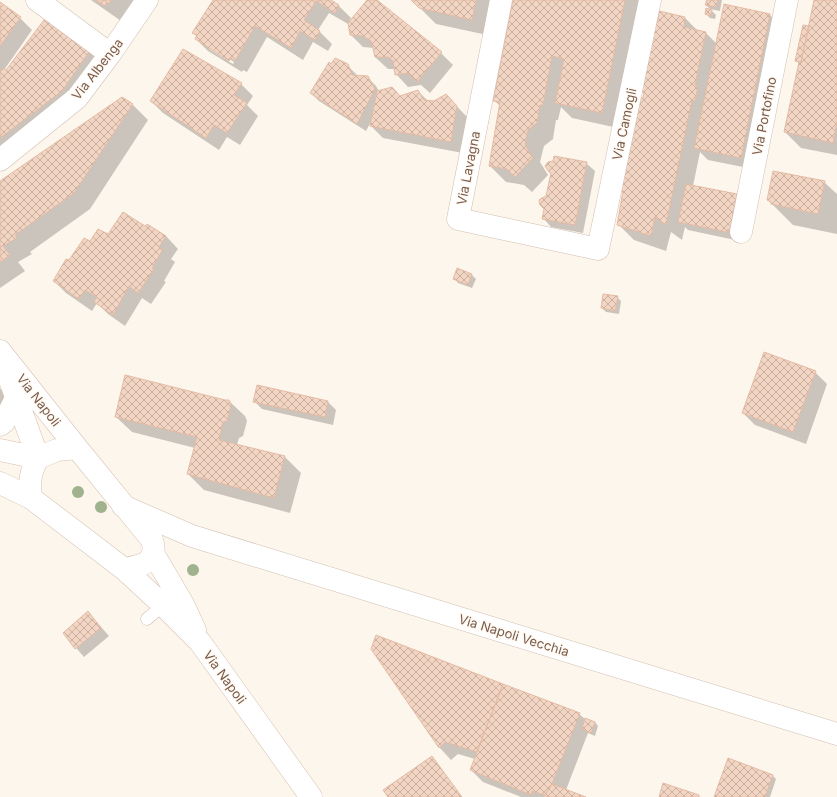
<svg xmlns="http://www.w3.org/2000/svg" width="837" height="797" font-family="Inter,sans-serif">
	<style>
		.shadow { fill: #0003; fill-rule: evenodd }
		.building { fill: url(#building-cross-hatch); stroke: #e6bba3 }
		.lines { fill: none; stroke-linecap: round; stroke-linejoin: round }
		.service-casing { stroke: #d1beb0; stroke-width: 13 }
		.minor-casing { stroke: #d1beb0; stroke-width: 23 }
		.tertiary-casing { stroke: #d1beb0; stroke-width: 23 }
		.secondary-casing { stroke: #d6c0b0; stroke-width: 23 }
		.service { stroke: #fff; stroke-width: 12 }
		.minor { stroke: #fff; stroke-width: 22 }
		.tertiary { stroke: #fff; stroke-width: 22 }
		.secondary { stroke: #fff; stroke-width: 22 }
		.tree { fill: #a0b28e }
		.labels { text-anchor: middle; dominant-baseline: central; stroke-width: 3; stroke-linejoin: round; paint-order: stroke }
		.street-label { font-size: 13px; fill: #7a5c4d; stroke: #fffaf3 }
	</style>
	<defs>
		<pattern id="building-cross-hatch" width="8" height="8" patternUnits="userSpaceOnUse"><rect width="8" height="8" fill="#f3d5c3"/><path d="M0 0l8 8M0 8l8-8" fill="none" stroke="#cab0a1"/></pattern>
	</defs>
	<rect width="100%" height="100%" fill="#fdf6ec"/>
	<path class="shadow" d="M91 0H138L121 21Z
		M215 0H329L339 6 351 18 348 24 329 13 318 30 332 44 328 51 313 42 303 60 267 37 247 72 243 70 242 72 208 51 196 39 197 37 193 33ZM209 46 234 62 233 64 209 49Z
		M368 0H376L441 53 453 65 430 93 421 85 408 87 396 74 395 69H388L375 57 374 48 363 47 351 35Z
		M412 0H495L487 35 436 24Z
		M514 0H644L618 128 572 118 561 107 558 120H556L553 139 544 146 540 162 548 175 532 192 524 185 506 182 490 166 501 107 495 101Z
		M708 0H722L720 11 710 9 706 5Z
		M815 0H837V155L801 148 785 132 800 64 796 61 809 27Z
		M0 4 20 18 32 30 4 70 6 72 91 49 106 65 0 166Z
		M725 5 770 15 782 27 753 169 708 160 700 152 693 186 736 195 745 203 735 240 688 230 685 227 682 240 671 232 666 251 634 240 618 224 624 194 620 189 645 95 641 91 660 12 685 18 698 31 706 33 717 44Z
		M712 11 716 15 715 19 710 18 706 14Z
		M347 65 356 74 357 77H367L376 86 379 91 392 88 401 97 418 91 428 101 434 102 446 95 469 119 463 153 383 138 371 126 372 120 366 131 319 101 311 93Z
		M241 84 253 96 247 105 258 116 240 145 227 137 219 150 163 113 151 101Z
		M132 104 148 120 90 209 30 252 32 254 18 262 25 271 0 288V183Z
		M586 163 595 171 583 233 551 227 543 218 547 197Z
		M824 182 837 194V234L793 225 768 200Z
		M145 228 166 236 178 249 171 259 175 262 164 281 166 282 151 304 142 298 125 326 108 314 97 303 92 311 66 293 54 281 69 262 90 243 108 236Z
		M458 270 472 275 476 279 472 288 458 283 455 279Z
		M617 297 621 301 619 314 606 312 602 308Z
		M815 372 827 384 806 444 755 425 743 413Z
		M0 388 11 404 0 411Z
		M229 401 245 416 247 421 243 436 239 438 237 445 285 457 301 473 290 513 204 490 188 474 195 448 132 432 116 417Z
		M254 401 328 402 336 410 333 425 262 409Z
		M88 612 109 636 84 657 64 634Z
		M372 649 579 714 585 719 595 722 598 726 595 736 588 733 566 790 583 797H521L483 782 471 770 475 759 458 754 451 760 439 747Z
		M772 775 776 779 770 797H715Z"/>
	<path class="building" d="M96 0H111L109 4 107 2 105 6Z
		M213 0H331L339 5 335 13 316 1 304 20 320 31 315 40 300 31 291 48 255 26 235 61 231 58 229 61 195 39 197 35 192 33Z
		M367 0H377L442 52 417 82 408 73 395 75 393 61 388 57H375L371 41 363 36 350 35 348 23Z
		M411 0H476L472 20 419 8Z
		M513 0H625L602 113 555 103 564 59 552 56 543 105H540L537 123 528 130 525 145 533 158 515 177 507 169 489 166 500 102 493 101Z
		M707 0H718L716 7 705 5Z
		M814 0H837V121L833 143 784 132 799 62H801Z
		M0 2 21 17 0 46Z
		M724 4 770 14 741 158 694 148Z
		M706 8 712 10 711 16 705 14Z
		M659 11 685 17 684 27 706 32 695 85 698 86 695 101 692 100 666 225 655 217 651 236 617 225 623 191 618 190 638 97 643 98 644 92 640 91 654 22 657 23Z
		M47 16 91 49 62 91 0 138V72L3 68 6 70Z
		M803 25 809 26 801 62 795 61Z
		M183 49 242 83 234 95 247 103 227 133 214 125 206 138 150 101Z
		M335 58 348 64 352 75 368 76 375 89 357 124 310 93 329 62 331 64Z
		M392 87 400 96 418 90 424 100 434 101 446 94 457 106 451 142 370 126 377 91Z
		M122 97 133 104 74 193 15 235 17 238 3 246 10 255 0 262V181Z
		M554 156 587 162 575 225 542 219 544 209 540 205 539 201 540 199 546 196 551 173 549 172 545 166 548 162 553 161Z
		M773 171 825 181 818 214 771 204V202L767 200Z
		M686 184 737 194 732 218 735 219 732 229H728L727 232 678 222Z
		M123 212 145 226 147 224 166 236 159 247 163 249 152 268 154 269 138 293 129 286 113 315 94 302 97 297 85 290 79 299 53 281 66 259 69 260 84 238 90 241 98 229 108 234Z
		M457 268 472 274 468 285 453 279Z
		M603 294 618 296 615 311 601 308Z
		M764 352 816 371 793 432 742 413Z
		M125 375 225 400H229L231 405 227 421 223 422 219 440 285 456 274 498 187 474 197 437 115 417Z
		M257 385 328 401 325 417 253 402Z
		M88 611 101 628 75 649 63 633Z
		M376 635 503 684 477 752 445 742 439 748 371 649Z
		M503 684 580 713 552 784 545 795 532 791 531 795 470 770Z
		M585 718 595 722 591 733 582 729Z
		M432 756 462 797H388L383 790Z
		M728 758 773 775 765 797H714Z
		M663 783 699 795V797H659Z
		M552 784 586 797H544Z"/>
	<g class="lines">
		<g class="service-casing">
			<path id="service" d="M147 619 163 605"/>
		</g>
		<g class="minor-casing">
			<path id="minor" d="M37 0 110 54
				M501 0 458 219 598 249 650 0
				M0 160 77 98 110 54 147 0
				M741 232 787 0"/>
		</g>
		<g class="tertiary-casing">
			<path id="tertiary" d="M123 506 192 536 837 734"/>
		</g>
		<g class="secondary-casing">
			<path id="secondary" d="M0 351 77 448 152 540C159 563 141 566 124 569
				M5 366 38 458
				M0 425 4 422 16 398
				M0 450 38 458
				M0 483 31 498 124 569 163 605 200 642 311 797
				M31 498C29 481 30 473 38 458L57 450 77 448
				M153 553 183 604 195 630"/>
		</g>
		<use href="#service" class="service"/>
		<use href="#minor" class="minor"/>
		<use href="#tertiary" class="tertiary"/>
		<use href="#secondary" class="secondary"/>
	</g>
	<g class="tree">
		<circle cx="78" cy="492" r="6"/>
		<circle cx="101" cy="507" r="6"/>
		<circle cx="193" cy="570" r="6"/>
	</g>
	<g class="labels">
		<g class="street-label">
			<text transform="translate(97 69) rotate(-52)">Via Albenga</text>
			<text transform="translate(764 116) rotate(-79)">Via Portofino</text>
			<text transform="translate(624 124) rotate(-78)">Via Camogli</text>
			<text transform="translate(468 168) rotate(-79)">Via Lavagna</text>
			<text transform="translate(39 400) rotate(52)">Via Napoli</text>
			<text transform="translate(514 635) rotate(17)">Via Napoli Vecchia</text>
			<text transform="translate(225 677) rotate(54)">Via Napoli</text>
		</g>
	</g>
</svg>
